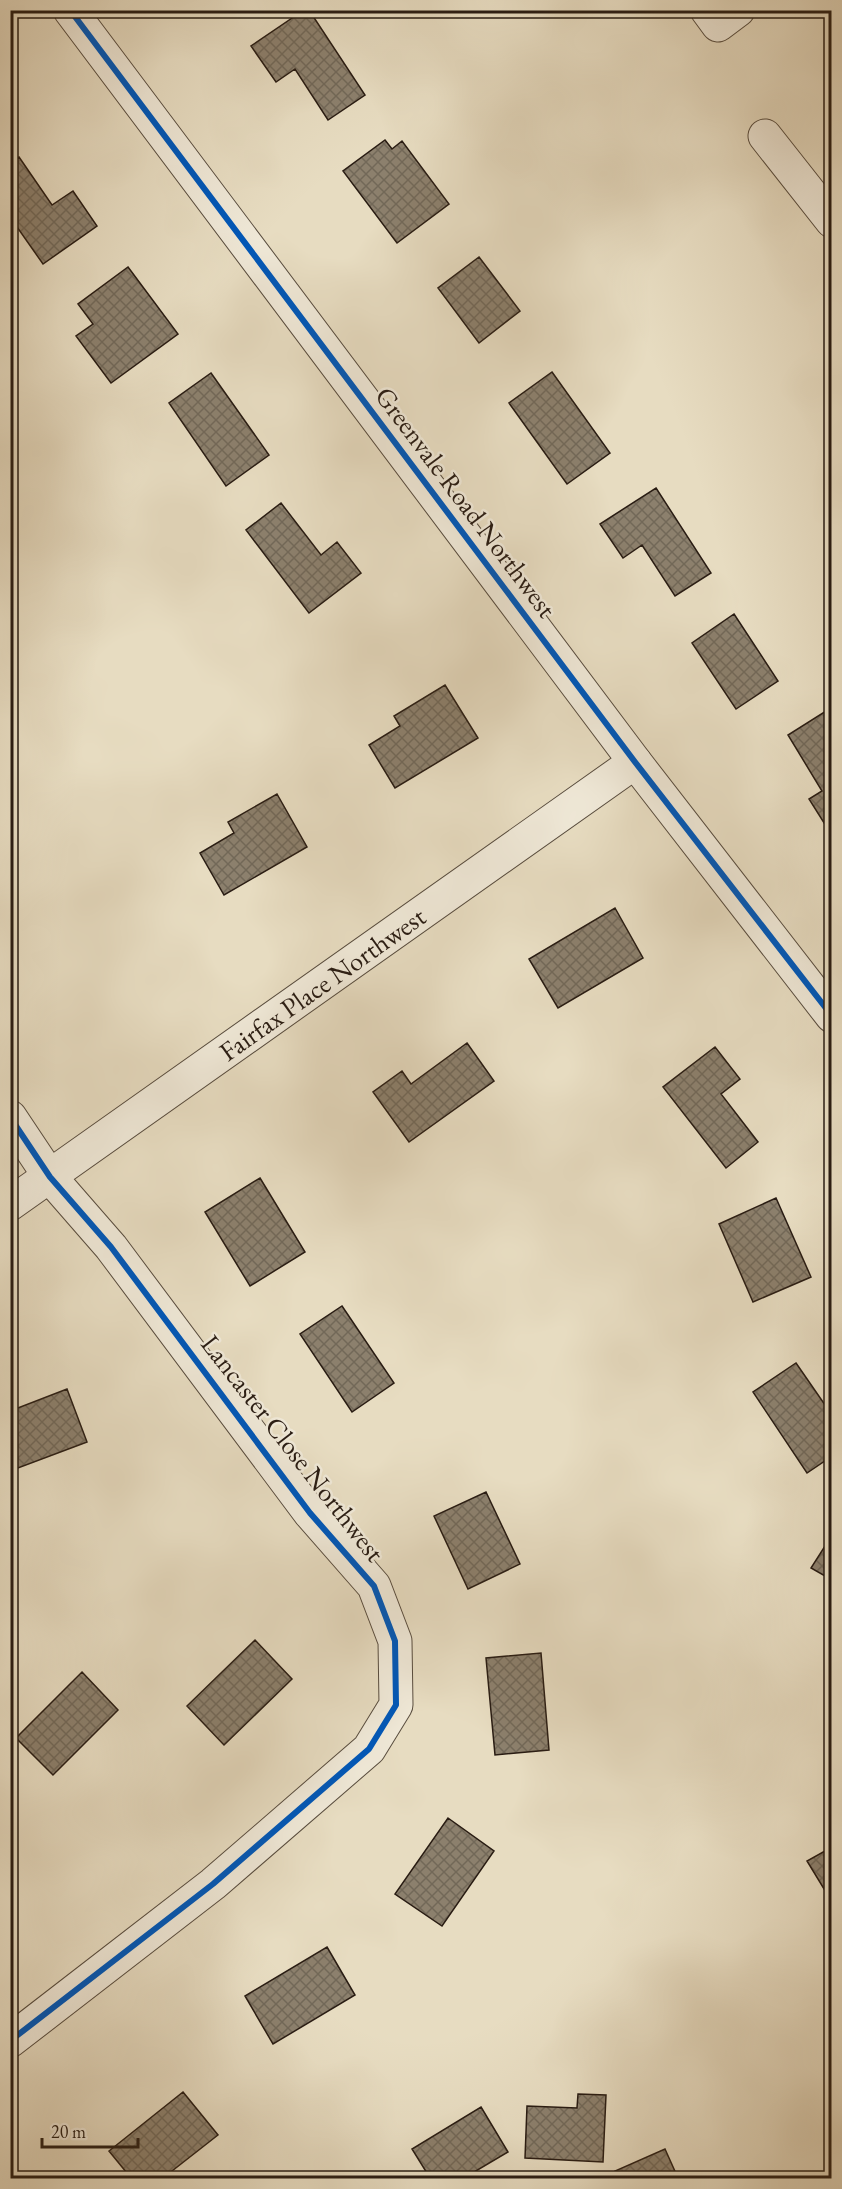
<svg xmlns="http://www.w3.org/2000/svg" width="842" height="2189" font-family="'EB Garamond',serif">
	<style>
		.building { fill: url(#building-cross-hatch); stroke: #291c13; stroke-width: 1.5 }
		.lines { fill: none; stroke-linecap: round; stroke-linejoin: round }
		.minor-casing { stroke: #584c3e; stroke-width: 35 }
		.minor { stroke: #efe8d7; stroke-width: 33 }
		.cycleway-casing { stroke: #efe8d7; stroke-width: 10 }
		.cycleway { stroke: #0057b8; stroke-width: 6 }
		.labels { text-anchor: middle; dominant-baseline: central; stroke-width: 5; stroke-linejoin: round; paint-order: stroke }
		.street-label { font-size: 27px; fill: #291c13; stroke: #efe8d7 }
	</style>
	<defs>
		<pattern id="building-cross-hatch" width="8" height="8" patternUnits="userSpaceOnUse" patternTransform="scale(1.5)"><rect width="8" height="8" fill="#8c806d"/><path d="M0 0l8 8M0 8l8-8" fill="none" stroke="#726858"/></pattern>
	</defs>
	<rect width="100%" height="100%" fill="#e7dcc1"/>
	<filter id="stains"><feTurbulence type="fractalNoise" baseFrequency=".00333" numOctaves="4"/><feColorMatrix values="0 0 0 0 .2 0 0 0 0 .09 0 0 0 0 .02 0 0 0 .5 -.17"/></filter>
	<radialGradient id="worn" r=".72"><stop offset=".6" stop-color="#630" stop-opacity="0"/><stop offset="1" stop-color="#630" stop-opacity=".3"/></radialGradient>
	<path class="building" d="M304 10H309L365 95 328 120 295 69 276 82 251 46Z
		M385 140 392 149 402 141 449 204 397 243 343 171Z
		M19 157 52 205 73 191 97 226 43 264 10 217V162Z
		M479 257 520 311 479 343 438 288Z
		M128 267 178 334 111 383 76 336 93 324 78 304Z
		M552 372 610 453 567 484 509 403Z
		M211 373 269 455 226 486 169 403Z
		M656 488 711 573 675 596 642 545 623 558 600 524Z
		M281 503 321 555 337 542 361 573 309 613 246 530Z
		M734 614 778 681 736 709 692 643Z
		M445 685 478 738 395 788 369 745 400 726 394 716Z
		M826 711 832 720 831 834 809 799 822 791 788 735Z
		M277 794 307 847 224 895 200 853 234 833 228 822Z
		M615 908 643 958 558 1008 529 959Z
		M467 1043 494 1081 409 1142 373 1092 402 1071 411 1084Z
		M715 1047 740 1079 721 1094 758 1142 726 1168 663 1087Z
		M260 1178 305 1252 250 1286 205 1212Z
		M776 1198 811 1277 753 1302 719 1224Z
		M342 1306 394 1383 352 1412 300 1334Z
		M796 1363 832 1415V1456L807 1473 753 1392Z
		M67 1389 87 1442 10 1471V1411Z
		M486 1492 520 1564 468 1589 434 1516Z
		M832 1535V1580L811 1568Z
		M255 1640 292 1679 224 1745 187 1706Z
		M541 1653 549 1750 495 1755 486 1658Z
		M82 1672 118 1710 53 1775 16 1738Z
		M448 1818 494 1851 442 1926 395 1894Z
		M832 1847V1902L807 1861Z
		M327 1947 355 1995 273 2044 245 1996Z
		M183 2092 218 2135 163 2178H131L109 2151Z
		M578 2094 606 2095 603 2162 525 2158 527 2106 577 2108Z
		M481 2107 508 2152 464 2178H430L412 2149Z
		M665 2149 678 2178H619L615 2171Z"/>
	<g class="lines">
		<g class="minor-casing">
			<g id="minor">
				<path d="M70 10 635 762 832 1016"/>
				<path d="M707 10 718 25 738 10"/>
				<path d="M765 136 832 221"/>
				<path d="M10 1117 50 1177 111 1247 310 1513 374 1586 395 1641 396 1705 369 1749 213 1884 10 2041"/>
				<path id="s1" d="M10 1204 635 762"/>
			</g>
		</g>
		<use href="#minor" class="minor"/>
		<g class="cycleway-casing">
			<path id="cycleway" d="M70 10 635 762 832 1016
				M10 1117 50 1177 111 1247 310 1513 374 1586 395 1641 396 1705 369 1749 213 1884 10 2041"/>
		</g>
		<use href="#cycleway" class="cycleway"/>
	</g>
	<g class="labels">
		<g class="street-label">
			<text transform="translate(466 502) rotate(53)">Greenvale Road Northwest</text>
			<text stroke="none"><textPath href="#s1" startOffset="382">Fairfax Place Northwest</textPath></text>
			<text transform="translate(293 1448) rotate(52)">Lancaster Close Northwest</text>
		</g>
	</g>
	<rect width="842" height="2189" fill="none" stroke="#e7dcc1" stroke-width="36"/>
	<rect x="12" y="12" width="818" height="2165" fill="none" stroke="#291c13" stroke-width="3"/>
	<rect x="18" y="18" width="806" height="2153" fill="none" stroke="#291c13" stroke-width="1.5"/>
	<path d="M42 2138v9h96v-9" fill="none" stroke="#291c13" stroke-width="3"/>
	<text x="51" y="2138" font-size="18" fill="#291c13" stroke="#efe8d7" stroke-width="4.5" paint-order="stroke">20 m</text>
	<rect width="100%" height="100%" filter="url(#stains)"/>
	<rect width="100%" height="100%" fill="url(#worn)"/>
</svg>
